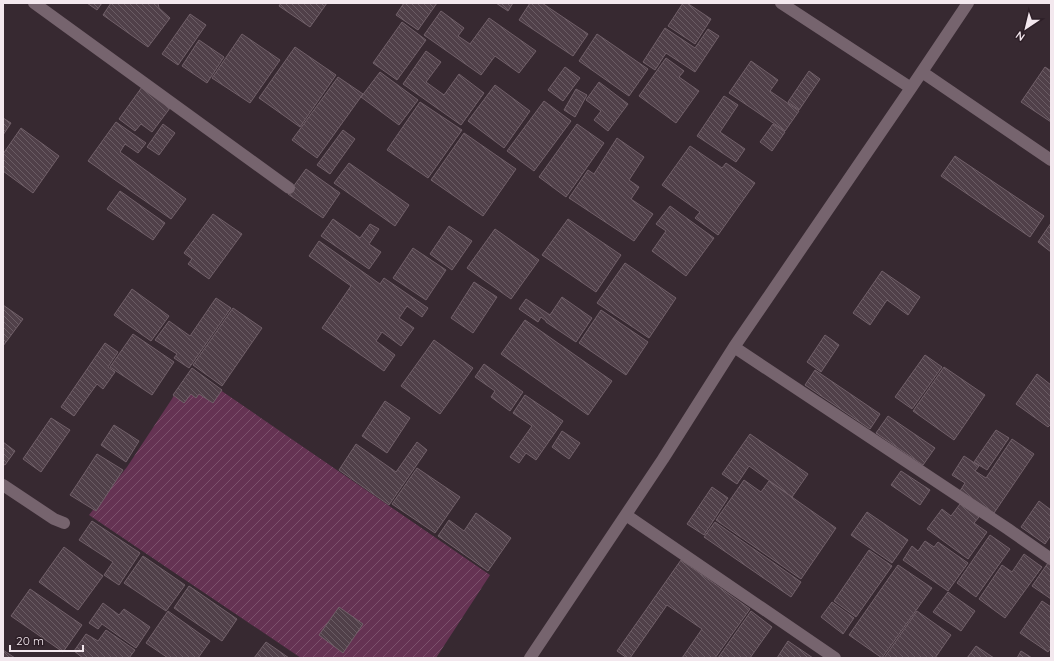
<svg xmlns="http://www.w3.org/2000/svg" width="1054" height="661" font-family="Quicksand,sans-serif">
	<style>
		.garden { fill: url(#garden-furrows) }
		.building { fill: url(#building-back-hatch); stroke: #716069 }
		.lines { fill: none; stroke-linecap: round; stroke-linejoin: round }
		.minor { stroke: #76646e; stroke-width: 12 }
	</style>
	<defs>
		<pattern id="garden-furrows" width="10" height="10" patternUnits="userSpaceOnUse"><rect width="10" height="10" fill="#653353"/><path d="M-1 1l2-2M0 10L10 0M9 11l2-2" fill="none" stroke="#7c516c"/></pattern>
		<pattern id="building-back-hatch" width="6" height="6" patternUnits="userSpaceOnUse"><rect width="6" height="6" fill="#504049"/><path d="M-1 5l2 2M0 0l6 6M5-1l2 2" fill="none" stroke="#6a5c64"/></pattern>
	</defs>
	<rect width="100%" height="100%" fill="#372931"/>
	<path class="garden" d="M191 370 490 575 436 658H301L89 515 127 467Z"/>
	<path class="building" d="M87 3H102L97 10Z
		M111 3H158L159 8 170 18 148 47 103 15Z
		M281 3H327L310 27 279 6Z
		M404 3H437L418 30 396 15Z
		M496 3H513L508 11Z
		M530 3H542L588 34 573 56 519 20Z
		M683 3H687L711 19 695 44 668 26Z
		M441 11 464 28 458 36 470 44 489 18 536 51 519 73 495 56 481 75 424 35Z
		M190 14 206 25 178 65 162 54Z
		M402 22 426 40 397 80 373 63Z
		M665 28 695 48 708 29 719 36 695 72 666 53 655 70 643 62Z
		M242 34 280 60 250 103 212 78Z
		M597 34 648 69 629 96 579 61Z
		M199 40 224 57 207 83 182 66Z
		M295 47 336 75 300 127 259 98Z
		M426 51 441 62 426 82 444 95 459 74 484 93 461 125 403 84Z
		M666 58 684 71 679 77 699 91 676 123 639 96Z
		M751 61 778 80 770 91 799 111 785 131 729 93Z
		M565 67 580 78 563 101 548 90Z
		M1045 67 1051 71V122L1021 102Z
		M809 71 820 79 799 110 788 102Z
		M380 72 418 100 399 125 361 97Z
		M338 77 363 94 317 158 292 140Z
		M599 82 628 104 608 131 594 120 601 111 586 100Z
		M495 85 530 111 504 148 468 121Z
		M142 87 170 108 152 132 141 124 135 131 119 119Z
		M576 89 587 95 575 117 564 110Z
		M724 96 738 105 720 132 745 149 736 162 697 136Z
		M544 101 571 121 534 171 507 151Z
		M420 102 462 130 428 178 387 150Z
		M3 118 11 123 3 135Z
		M116 122 146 143 138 153 125 144 120 152 186 199 171 219 88 161Z
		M163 124 175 133 159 155 147 147Z
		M577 124 604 143 566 197 539 177Z
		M773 124 785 132 772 151 760 142Z
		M21 128 59 156 33 193 3 171V154Z
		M343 130 355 139 330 174 317 165Z
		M464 133 516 169 483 216 431 180Z
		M617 138 644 157 629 180 639 187 631 199 653 214 634 241 569 198 588 170 594 174Z
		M690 146 722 168 726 163 755 183 718 235 695 218 700 212 662 185Z
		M955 156 1044 216 1030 237 941 176Z
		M349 163 409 205 395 226 334 183Z
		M306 169 340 193 323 218 288 194Z
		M120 191 165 223 153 240 107 209Z
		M670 206 714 238 686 276 652 251 666 231 656 224Z
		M213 214 242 234 209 279 188 264 192 259 184 253Z
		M333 219 360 238 370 224 379 229 369 244 381 252 369 269 321 236Z
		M568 219 621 255 596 292 542 255Z
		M1051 223V252L1038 242Z
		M449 226 472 241 452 270 430 254Z
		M495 229 539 260 511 299 467 268Z
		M319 241 380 284 384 278 428 308 422 317 407 306 399 318 414 328 401 346 382 332 376 341 395 355 384 371 322 328 351 286 309 256Z
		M413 248 446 270 426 300 393 278Z
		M625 263 676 298 649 338 597 303Z
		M882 271 920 297 908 315 887 300 870 325 853 313Z
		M474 282 497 297 473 333 451 318Z
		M132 289 169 316 151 341 114 315Z
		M562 297 592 318 576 342 546 322V321L541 317 538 322 519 309 526 299 550 315Z
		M216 298 231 308 189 368 174 358 177 354 155 340 169 321 190 336Z
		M3 305 23 319 3 346Z
		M233 308 262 328 222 386 193 365Z
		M601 310 648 342 626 375 579 343Z
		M525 320 612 381 588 415 501 354Z
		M133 334 174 362 152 395 110 367Z
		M825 335 839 345 821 372 807 362Z
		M434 340 473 368 440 414 401 386Z
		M105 343 118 352 108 367 115 372 103 389 97 384 74 416 61 407Z
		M925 355 942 367 912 409 895 397Z
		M484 364 523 392 510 411 491 397 495 391 475 377Z
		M944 367 985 395 954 440 913 411Z
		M192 368 222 390 213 403 199 394 196 398 191 394 184 403 173 395Z
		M815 370 880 414 870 429 805 385Z
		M1037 374 1051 385V424L1048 427 1016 404Z
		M525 395 563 421 536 460 526 453 519 463 510 457 532 426 513 413Z
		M385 401 410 418 387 453 362 436Z
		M888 416 935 448 923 465 876 433Z
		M51 418 70 430 41 472 23 459Z
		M114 425 139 441 126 462 101 445Z
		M996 430 1009 438 987 470 974 462Z
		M562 431 580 443 569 459 552 447Z
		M750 434 808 474 792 497 749 466 737 484 722 474Z
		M1012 439 1034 454 994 513 960 491 965 483 952 475 964 456 979 466 975 471 986 478Z
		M3 442 15 451 5 465 3 464Z
		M417 442 427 450 389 505 339 470 356 444 396 472Z
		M97 454 123 470 96 511 70 495Z
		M417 468 460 497 435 533 392 504Z
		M901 471 930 490 920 505 891 485Z
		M744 480 761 492 769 481 836 528 801 579 716 520Z
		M712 487 728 498 704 535 687 524Z
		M1039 501 1051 510V535L1045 544 1021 527Z
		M960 504 979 517 974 523 987 532 968 559 927 529 942 509 951 516Z
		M867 512 908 540 892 563 851 535Z
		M476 513 511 538 488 571 438 536 449 520 464 531Z
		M92 521 140 553 119 585 104 575 113 562 79 540Z
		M715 522 801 582 791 597 704 537Z
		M990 535 1010 549 976 597 957 583Z
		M925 541 934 547 938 542 968 563 948 591 903 560 912 546 918 551Z
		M64 547 103 576 78 610 39 582Z
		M869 550 892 566 856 617 834 601Z
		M1024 554 1042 567 1005 618 979 599 1002 565 1012 572Z
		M143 556 185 585 166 611 124 583Z
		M681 560 750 609 715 658H682L702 629 667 605 630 658H627L617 651Z
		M1048 563 1051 565V599L1032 586Z
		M898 565 932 588 882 658 849 635Z
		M189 586 237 619 222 641 174 608Z
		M30 589 82 625 63 652 11 616Z
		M948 592 975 611 961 631 933 612Z
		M1042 601 1051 607V648L1048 652 1020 633Z
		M832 602 854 618 843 634 821 617Z
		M103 603 119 615 124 609 150 627 136 648 102 624 98 629 89 623Z
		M339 607 363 624 343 653 319 635Z
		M168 611 210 641 198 658H168L146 643Z
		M751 611 772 627 750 658H718Z
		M917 611 951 635 935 658H884Z
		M106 630 135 650 129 658H83L74 651 86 634 98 641Z
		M788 641 813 658H777Z
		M266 642 289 658H254Z
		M976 646 994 658H967Z
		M3 650 15 658H3Z
		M1021 651 1032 658H1017Z"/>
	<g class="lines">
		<path class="minor" d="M34 3 289 188
			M781 3 911 88
			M922 72 1051 160
			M734 347 1008 529 1051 559
			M3 485 54 519 64 523
			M626 515 835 658
			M530 658 663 459 734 347 911 88 968 3"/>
	</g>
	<rect width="1054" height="661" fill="none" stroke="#f3e8ee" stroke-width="8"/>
	<g transform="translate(1026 28) rotate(215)" stroke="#2d1f27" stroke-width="3" paint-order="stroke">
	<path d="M0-3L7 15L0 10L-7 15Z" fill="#f3e8ee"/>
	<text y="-6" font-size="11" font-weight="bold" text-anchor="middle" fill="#f3e8ee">N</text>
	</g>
	<path d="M10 645v6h73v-6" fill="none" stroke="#f3e8ee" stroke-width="2"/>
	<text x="16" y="645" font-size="12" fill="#f3e8ee" stroke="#2d1f27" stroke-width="3" paint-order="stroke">20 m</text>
</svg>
